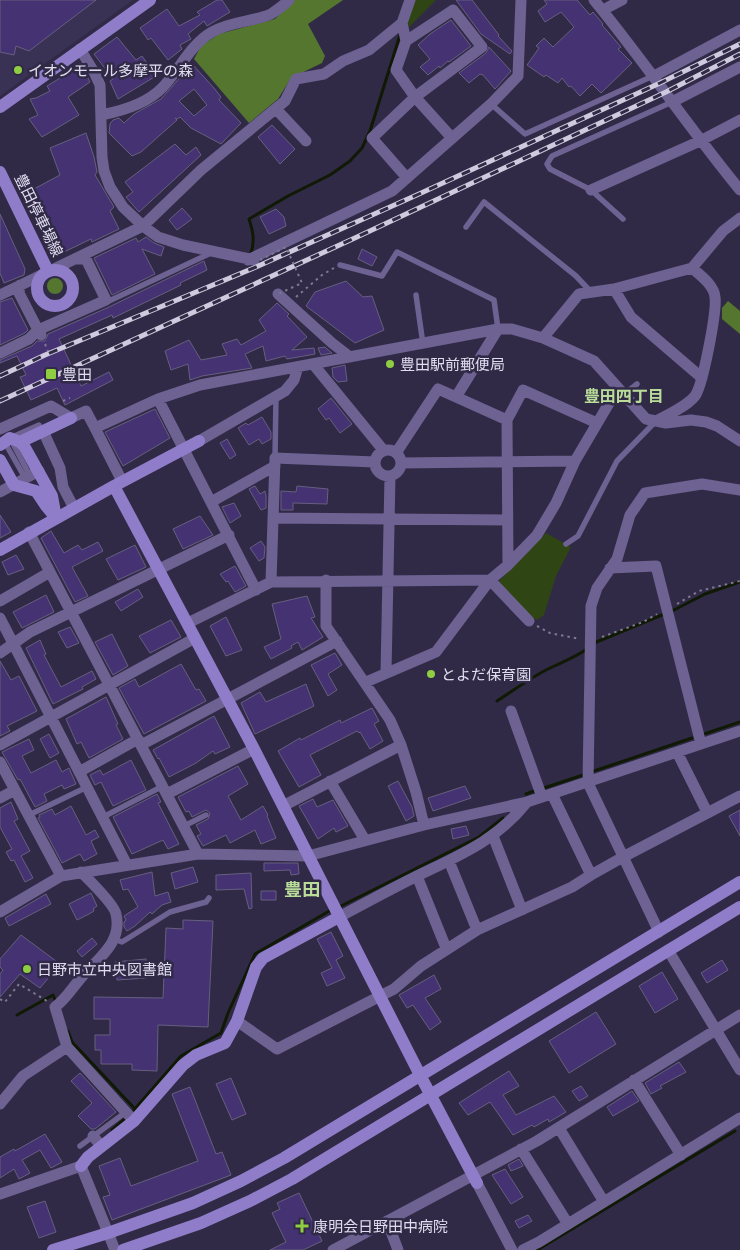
<svg xmlns="http://www.w3.org/2000/svg" width="740" height="1250" font-family="'IBM Plex Sans','Noto Sans JP',sans-serif">
	<style>
		.built { fill: #3a3254 }
		.green { fill: #2f4514 }
		.forest { fill: #54762e }
		.lines { fill: none; stroke-linecap: round; stroke-linejoin: round }
		.stream { stroke: #0f1904; stroke-width: 3 }
		.building { fill: #453273; stroke: #665f7e; fill-rule: evenodd }
		.path { stroke: #7e7890; stroke-width: 2; stroke-dasharray: 2.5 4; stroke-linecap: butt }
		.lane { stroke: #6d6292; stroke-width: 5.5 }
		.street { stroke: #6d6292; stroke-width: 11 }
		.secondary { stroke: #907dca; stroke-width: 12 }
		.rail-casing { stroke: #cfcade; stroke-width: 5 }
		.rail { stroke: #312a46; stroke-width: 3; stroke-dasharray: 9; stroke-linecap: butt }
		.path-bridge { stroke: #7e7890; stroke-width: 2; stroke-dasharray: 2.5 4; stroke-linecap: butt }
		.poi-dot { fill: #8fcd42; stroke: #312a46; stroke-width: 2 }
		.labels { text-anchor: middle; dominant-baseline: central; stroke-width: 5; stroke-linejoin: round; paint-order: stroke }
		.poi-label { font-size: 15px; fill: #e1ddf0; stroke: #312a46; text-anchor: start }
		.street-label { font-size: 15px; fill: #e1ddf0; stroke: #312a46 }
		.neighbourhood-label { font-size: 16px; font-weight: bold; fill: #b9dd98; stroke: #312a46 }
		.quarter-label { font-size: 18px; font-weight: bold; fill: #b9dd98; stroke: #312a46 }
	</style>
	<rect width="100%" height="100%" fill="#312a46"/>
	<path class="built" d="M0 0H133L0 96Z"/>
	<path class="green" d="M414 0H436L409 27 406 21Z
		M546 533 571 547 556 576 544 615 537 620 517 608 498 582Z"/>
	<path class="forest" d="M294 0H343L308 24 325 56 322 63 291 78 278 99 249 123 194 59 201 46 219 34 275 19Z
		M47 286a8 8 0 1 1 16 0a8 8 0 1 1-16 0Z
		M728 301 740 311V334L722 319V308Z"/>
	<g class="lines">
		<path class="stream" d="M251 253C255 241 253 231 249 219L288 196 330 175 350 161 362 148 370 131 400 35
			M594 643 674 610 705 594 740 582
			M497 701C514 690 530 678 548 669 562 662 574 658 587 649
			M704 734 740 722
			M594 771 692 738
			M544 788 583 775
			M526 794 534 791
			M337 908 479 837 503 818
			M17 1015 53 995 56 1002
			M68 1031 72 1042 135 1109
			M134 1110 181 1056 221 1033 228 1013 255 954 331 910
			M112 1130 126 1118
			M537 1250 735 1131"/>
	</g>
	<path class="building" d="M0 0H96L29 51 16 46 14 55 0 52Z
		M217 0H222L230 12 207 26 204 21 188 34 191 39 180 45 182 49 168 60 151 38 148 40 140 28 167 9 179 26 200 15 197 12Z
		M456 0H472L499 35 498 36 512 51 510 54 481 34Z
		M544 0H577L590 15 593 12 603 24 602 25 621 47 618 49 632 63 601 93 592 84 580 96 571 86 569 87 562 78 558 83 546 75 544 77 527 65 539 48 536 46 544 38 553 47 574 27 561 12 545 22 538 11 547 4Z
		M451 20 471 46 449 62 448 61 440 68 439 66 428 75 420 67 430 59 418 45 430 34Z
		M117 37 136 60 142 56 156 76 118 99 110 81 113 79 94 54Z
		M489 47 511 71 495 89 483 75 480 74 469 83 459 73 486 53Z
		M80 63 90 82 68 97 79 115 42 137 29 119 38 115 30 99 36 98 50 91 47 86 65 75 64 73Z
		M192 64 214 88 221 97 219 100 241 123 221 144 191 128 180 117 177 119 175 118 177 120 141 152 132 156 109 133 110 124 113 120 119 118 124 123 134 114 161 99ZM194 89 207 105 194 116 179 101Z
		M272 125 295 149 280 164 258 137Z
		M86 133 94 157 97 172 95 175 114 207 110 211 119 229 92 242 91 239 62 253 32 190 60 175 50 148Z
		M175 144 186 155 196 147 201 155 139 212 126 197 133 192 125 182Z
		M182 208 192 219 177 230 169 220Z
		M276 209 284 217 286 226 269 234 260 217Z
		M0 214 25 269 24 275 4 283 0 273Z
		M146 237 154 243 164 247 161 256 142 249 155 274 112 295 94 258 136 238 138 242Z
		M362 249 377 257 372 266 358 259Z
		M204 261 207 270 180 283 181 285 113 318 112 315 59 339 81 386 109 372 113 380 65 405 57 388 31 400 20 377 26 375 17 356 0 363V360L32 346 37 341H45L48 334 109 307Z
		M346 281 363 297 372 296 384 330 355 343 306 306 315 292Z
		M12 298 28 330 25 333 0 345V302Z
		M277 303 289 314 287 316 307 337 292 350 314 348 315 354 287 359 285 356 266 361 263 346 245 354 252 368 202 376 190 380 188 364 171 370 165 351 189 340 201 360 227 355 222 344 237 339 241 345 266 331 259 320Z
		M325 347 327 349 332 353 321 355 318 348Z
		M345 365 347 381 338 382 333 377 332 368Z
		M331 398 352 424 340 433 329 418 326 420 318 409Z
		M155 409 170 438 123 466 105 432Z
		M262 417 271 432V439L262 444 259 439 249 445 238 428 246 423 248 425Z
		M227 439 236 455 230 459 220 443Z
		M255 486 260 494 265 491 266 496V508L261 510 249 489Z
		M297 486 328 489 327 504 293 503V510H281V491L296 492Z
		M234 503 241 516 230 523 222 507Z
		M0 515 11 532 0 538Z
		M200 516 213 535 183 549 173 529Z
		M51 531 64 553 78 545 82 550 98 542 103 551 72 567 88 596 75 602 41 538Z
		M261 541 265 547 264 558 259 561 250 548Z
		M135 545 146 567 118 580 106 559Z
		M16 555 24 569 8 575 2 562Z
		M235 566 246 586 235 592 228 581 226 582 220 574Z
		M138 589 143 597 121 611 115 602Z
		M46 595 54 612 22 628 13 612Z
		M307 596 315 617 311 618 323 637 302 650 298 642 291 646 292 648 271 659 264 647 281 639 272 604Z
		M226 617 242 650 226 656 210 626Z
		M171 620 181 637 150 653 139 636Z
		M70 627 79 643 67 648 58 632Z
		M112 634 128 666 113 675 95 642Z
		M40 640 46 654 44 655 61 687 92 671 96 679 82 687 83 689 53 704 26 648Z
		M335 653 342 665 328 674 337 690 328 696 311 665Z
		M0 661 11 680 19 676 37 711 7 726 10 731 0 736Z
		M181 664 196 690 199 689 206 701 144 734 119 688 135 679 139 687Z
		M306 684 314 706 255 734 241 703 260 692 266 702Z
		M106 697 118 724 116 725 123 739 89 758 81 742 77 744 66 719Z
		M372 708 379 721 374 724 383 741 370 749 360 732 359 733 357 731 310 755 321 775 299 787 278 751 300 738 301 740 340 720 341 723Z
		M214 716 230 747 215 754 213 751 196 763 169 777 159 758 158 759 153 750Z
		M49 734 59 753 50 758 40 739Z
		M29 739 34 750 22 756 31 773 56 760 62 772 69 768 76 784 64 789 62 785 44 794 47 801 35 807 20 779 18 780 2 752Z
		M131 760 146 790 113 806 101 782 95 785 90 775 100 770 103 775Z
		M238 766 248 784 228 796 241 820 263 806 268 815 267 816 276 838 261 844 255 830 230 843 226 835 203 846 197 836 201 834 196 825 208 819 210 813 206 810 192 817 189 811 186 812 178 797Z
		M398 781 412 807 414 816 406 821 388 786Z
		M465 786 471 798 433 811 428 798Z
		M157 794 161 802 158 803 179 844 168 849 163 840 132 854 113 817Z
		M313 799 317 807 333 800 348 826 336 832 334 828 318 839 299 806Z
		M11 802 18 819 14 821 30 851 21 856 33 878 25 882 14 860 11 861 6 852 12 849 0 827V808Z
		M71 806 86 835 95 830 99 837 91 841 97 854 84 861 80 854 62 863 38 818 40 817 39 815 52 809 55 815Z
		M740 810V836L729 816Z
		M466 826 469 835 453 839 451 829Z
		M264 863H298L299 874 291 875 290 870 264 871Z
		M193 867 198 882 175 889 171 873Z
		M152 872 155 896 168 892 171 902 162 905 152 914 150 912 135 926 127 931 124 927V922L126 920 124 916 138 907 128 889 123 890 120 880Z
		M251 873 252 908 249 909 244 889 216 890V875Z
		M261 891H276V900H261Z
		M91 893 97 906 93 909 94 911 89 914 77 920 69 904Z
		M46 894 51 904 9 926 5 918Z
		M183 920 213 921 208 1027 158 1025 157 1071 132 1070V1064H101V1050H95V1035H110V1019H94V997L163 998 166 928 183 929Z
		M331 932 343 956 336 960 345 978 327 986 321 973 332 968 317 939Z
		M21 935 60 964 40 988 20 974 0 997V974L3 970 0 967V959Z
		M92 938 97 944 82 957 77 951Z
		M146 959 147 978 117 980 115 962Z
		M722 960 728 970 707 983 701 973Z
		M662 972 678 999 655 1013 639 986Z
		M434 975 441 989 425 998 441 1022 430 1030 413 1005 407 1008 399 995Z
		M596 1012 616 1044 569 1073 549 1041Z
		M679 1062 686 1072 660 1086 662 1088 651 1094 645 1083Z
		M509 1071 519 1086 503 1095 516 1115 554 1096 566 1112 549 1122 548 1119 534 1127 532 1125 513 1135 490 1102 468 1115 459 1103Z
		M80 1073 116 1112 95 1129H91L78 1116 92 1103 71 1081Z
		M231 1078 246 1114 232 1120 216 1084Z
		M581 1086 588 1096 579 1101 572 1091Z
		M190 1087 216 1154 222 1152 231 1175 112 1220 103 1197 110 1195 99 1166 120 1158 131 1186 198 1161 172 1094Z
		M632 1091 639 1101 613 1116 607 1107Z
		M45 1134 62 1162 51 1168 40 1150 22 1160 30 1173 19 1179 14 1169 0 1178V1157L14 1149 15 1151Z
		M519 1159 523 1166 511 1171 508 1165Z
		M505 1169 523 1197 511 1204 492 1175Z
		M299 1193 322 1241 303 1250H270L286 1242 272 1213 280 1209 277 1203Z
		M45 1201 56 1232 39 1238 27 1207Z
		M528 1215 532 1221 519 1228 515 1221Z"/>
	<g class="lines">
		<path class="path" d="M296 297 322 275 334 268
			M45 344 48 351
			M56 372 58 371
			M63 401 70 398
			M677 604 699 591 740 581
			M537 626 550 633 580 639
			M602 637 643 622 657 614
			M0 999 5 1002 19 984 47 1001"/>
		<path class="lane" d="M491 104 525 134 653 76
			M623 219 591 190 550 169 547 164 552 156 672 102
			M466 227 484 202 576 276 591 292
			M340 265 382 276 397 252 494 300 498 329
			M416 295 423 344
			M106 300 109 301 213 252
			M623 395 637 384
			M4 441 25 478
			M275 458 276 396
			M30 476 10 438 39 425 43 431
			M566 544 578 536 617 461 655 422
			M29 815 87 787
			M103 817 163 786
			M184 826 206 815
			M114 939 122 942 170 912 206 902 209 898
			M80 1146 126 1112"/>
		<path class="street" d="M594 0C645 62 689 128 740 190
			M603 10 622 0
			M406 41 402 23 410 0
			M80 49 94 72 100 85 102 157 104 171 110 187 123 207 143 226 158 237 183 245 254 260
			M654 76 740 30
			M672 102 740 67
			M276 109 306 141
			M101 115C122 111 148 103 163 87 180 69 190 45 212 32 231 21 253 22 271 14 277 10 284 5 289 0
			M407 178 372 138 415 97 396 70 406 41 453 10 482 47 415 97 452 138
			M591 190 700 141 740 120
			M248 260 392 191 491 104 518 76 521 0
			M20 285 19 293 38 330 106 300 86 259H76
			M614 289 631 317 702 378
			M278 294 332 343 350 357
			M0 295 143 226 201 170 285 101 296 79 324 74 343 61 369 50 402 23
			M543 338 579 294 614 289 692 268 723 231 740 218
			M0 353 29 339 38 330 41 335
			M313 364 384 451
			M456 397 507 420 508 565
			M158 399 256 590
			M507 420 523 390 597 423
			M656 421C668 415 687 406 695 396 703 385 717 311 715 297 714 285 700 275 692 268
			M95 428 122 481
			M0 429 51 406 71 418 86 411 95 428 158 399 200 385 498 329H512L543 338 594 361 646 419 666 423 691 420 706 422 717 426 740 441
			M43 431 60 468 63 487 74 508
			M199 441 285 391 294 380 298 367
			M375 463a13 13 0 1 1 26 0a13 13 0 1 1-26 0Z
			M396 453 438 389 456 397 498 329
			M401 463 575 461
			M0 492 39 471
			M211 502 275 466
			M273 518 507 520
			M29 532 198 854
			M610 568 656 566 701 744
			M326 580V626L390 720 401 745 416 792 424 825
			M271 582 275 458 375 462
			M0 601 50 572
			M0 618 127 865
			M188 623 271 582 490 580 529 621
			M0 653 30 632 229 535
			M386 673 390 476
			M366 682 436 652 490 580 508 565 537 535 556 503 575 461 618 388
			M511 711 542 797
			M0 745 195 638
			M141 745 337 641
			M677 752 707 812
			M0 762 61 876
			M79 772 138 739
			M330 781 365 840
			M167 794 254 749
			M552 794 591 875
			M0 798 15 790
			M283 806 401 745
			M493 836 522 910
			M449 861 477 930
			M81 872C89 880 114 904 116 914 123 943 97 959 81 978 72 988 66 999 55 1007L67 1047 134 1121
			M417 876 446 948
			M0 912 61 876 198 854 308 856 424 825 527 802 740 731
			M339 917C365 903 391 889 417 876 460 855 497 840 527 802
			M659 932 588 783 591 606 597 588 617 559 630 515 645 493 702 484 740 490
			M668 950 740 1070
			M237 1021 277 1049 394 989 421 966 477 930 572 887 591 875 623 857 740 796
			M634 1080 681 1155
			M0 1104 23 1076 67 1047
			M559 1128 604 1202
			M93 1136 101 1146
			M521 1149 568 1224
			M477 1183 512 1250
			M0 1194 81 1166 115 1250
			M387 1221 398 1250
			M333 1250 537 1141 740 1015
			M523 1250 539 1242 740 1118"/>
		<path class="secondary" d="M0 107 150 0
			M0 172 48 271
			M37 288a18 18 0 1 1 36 0a18 18 0 1 1-36 0Z
			M20 442 71 418
			M0 445 10 438 20 442 24 446 52 496 56 518
			M0 460 14 485 36 491 46 506 56 518
			M114 486 254 749 420 1075 477 1183
			M0 550 114 486 199 441
			M81 1166 88 1157 134 1121 183 1065 196 1055 225 1043 237 1021 256 967 263 958 339 917
			M53 1250 108 1233 193 1203 241 1181 284 1158 740 882
			M123 1250 201 1223 250 1201 292 1179 740 907"/>
		<g class="rail-casing">
			<path id="rail" d="M0 376 45 355 256 267 419 194 660 83 740 44
				M0 401 357 237 666 92 740 54"/>
		</g>
		<use href="#rail" class="rail"/>
		<path class="path-bridge" d="M260 260 286 247 302 283 278 294"/>
	</g>
	<g class="poi-dot">
		<circle cx="18" cy="70" r="5"/>
		<circle cx="390" cy="364" r="5"/>
		<rect x="45" y="368" width="12" height="12" rx="2.5"/>
		<circle cx="431" cy="674" r="5"/>
		<circle cx="27" cy="969" r="5"/>
		<path d="M299.5 1218.5h5v5h5v5h-5v5h-5v-5h-5v-5h5z"/>
	</g>
	<g class="labels">
		<g class="poi-label">
			<text x="28" y="70">イオンモール多摩平の森</text>
			<text x="400" y="364">豊田駅前郵便局</text>
			<text x="62" y="374">豊田</text>
			<text x="441" y="674">とよだ保育園</text>
			<text x="37" y="969">日野市立中央図書館</text>
			<text x="313" y="1226">康明会日野田中病院</text>
		</g>
		<g class="street-label">
			<text transform="translate(39 215) rotate(64)">豊田停車場線</text>
		</g>
		<g class="neighbourhood-label">
			<text x="624" y="396">豊田四丁目</text>
		</g>
		<g class="quarter-label">
			<text x="302" y="889">豊田</text>
		</g>
	</g>
</svg>
